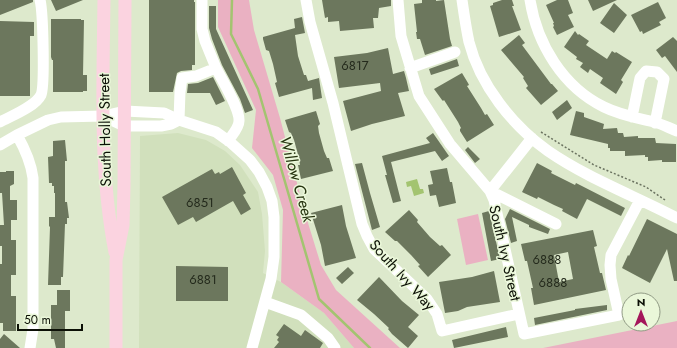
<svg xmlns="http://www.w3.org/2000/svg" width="677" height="348" font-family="Jost,sans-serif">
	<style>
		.built { fill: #d1e0bc }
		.green { fill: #eab1c2 }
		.water { fill: #a3c470 }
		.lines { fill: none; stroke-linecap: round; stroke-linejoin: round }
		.stream { stroke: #a3c470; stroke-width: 2.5 }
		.building { fill: #6c775d; fill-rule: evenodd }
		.path { stroke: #6b7360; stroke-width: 1.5; stroke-dasharray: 2 2; stroke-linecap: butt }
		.minor { stroke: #fff; stroke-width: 11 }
		.major { stroke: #fbd3e0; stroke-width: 13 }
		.labels { text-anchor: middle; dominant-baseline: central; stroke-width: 3; stroke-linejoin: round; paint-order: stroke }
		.number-label { font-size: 13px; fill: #242a1c }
		.street-label { font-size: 15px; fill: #0c1006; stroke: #eaf7d9 }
		.water-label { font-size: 16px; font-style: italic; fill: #273410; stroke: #eaf7d9 }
	</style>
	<rect width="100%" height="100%" fill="#dde9cc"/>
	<path class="built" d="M178 133 206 140 225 151 240 165 258 192 262 214 265 251 263 273 281 282 324 313 354 348H139L140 136Z"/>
	<path class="green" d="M218 0H249L254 30 280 118 304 210 321 265 336 290 400 348H354L324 313 281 282 283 210 273 175 252 148 256 110 218 27Z
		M478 214 488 260 466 265 457 219Z
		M677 321V348H543Z"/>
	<path class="water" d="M417 179 420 189H423L424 193 414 196 411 186 407 187 406 182Z"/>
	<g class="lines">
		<path class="stream" d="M232 0 231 34 258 89 319 299 370 348"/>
	</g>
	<path class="building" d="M0 0H33V2L0 15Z
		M51 0H83L56 11Z
		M149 0H194V2H195V65H192V70L181 71 177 73 173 92H149Z
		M322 0H391V6L379 8 378 18H373L374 28 340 31 339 21 328 22V17L325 18Z
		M422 0H436V1L444 0 450 39 452 46 425 55 420 39H417L416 32H417L414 4 422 3Z
		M502 0H512L514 6H512L521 30 499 37 490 6 493 5V3Z
		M557 0H568L573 13 568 15 574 27 557 35 553 27 554 26 553 23H554L546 5Z
		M588 0H617L593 11Z
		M658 2 666 18 659 22 661 25 643 34 642 31 640 32 631 15Z
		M614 3 627 15 614 33 600 23Z
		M209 6H216V29L253 110 245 113 240 99 222 65 212 39 209 28Z
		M302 17 305 33 295 35 298 56 304 75H306L308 81 319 78 322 98 313 100 312 88 279 97 275 83 277 82 273 64 269 51 266 50 263 39V37L295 28 294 19Z
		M51 19H81V20H84L83 75H87V91H83V92H53V60H52L51 57Z
		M0 21 34 22V36H30V96H0Z
		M575 31 578 35 579 34 589 41 586 45 607 59 612 51 615 53 616 52 632 62 621 80 623 82 616 94 600 83 603 78 590 69 588 73 580 67 583 63 576 59 577 57 564 47Z
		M519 35 525 43 522 45 551 84H552L558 91 541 105 526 88 528 86 523 78 524 77 501 50Z
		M673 37 677 41V72L665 56 662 58 656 50Z
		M388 48 393 74 404 71 406 78 409 91 398 93 405 116 372 124 351 131 343 101 381 91 380 83 339 88 334 57 367 53Z
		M457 59 459 66 431 75 429 69Z
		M462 73 468 83 469 85 467 86 481 108 485 115 487 114 494 125 467 142 460 131V129L461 128 458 122 444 100 443 101 442 100 434 89Z
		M213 77 225 101 216 105 210 93H187L188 84 198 83Z
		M567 100 572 108 557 120 552 112Z
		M316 111 320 124 318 126 319 133 324 151 327 158H329L333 171 301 179 298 165H300L299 158 294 140 291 133 289 132 285 120Z
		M576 111 584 113V117L604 124 603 129 617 128 618 133H623L624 137 638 136V138H655L656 143 676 144V162H662V160L648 161V157H645V155L625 156V151H610V148H608V144L570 135Z
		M433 133 449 156 442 161 435 151 391 162 401 201 393 203 385 175H387L382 156 430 143 426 138Z
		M65 140 67 161H65V202H67L69 218H67V224H65L63 277H61V285H48L50 227 49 226V217H55V193H54V186H52V183H49L48 157 53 156V141Z
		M468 147 480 159 475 163 465 150Z
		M362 163 370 193 380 227 372 230 355 164Z
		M537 163 552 171 551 173 575 185 576 183 625 208 621 216 587 199 577 219 562 211 563 209 554 205 538 197 537 199 524 193 522 192Z
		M232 167 246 193 243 195 251 209 241 215 233 201 196 222 193 217 178 225 162 197 212 169 215 174 219 172 220 174Z
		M447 168 450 182H452L456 203 439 207 436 195 430 196 428 185 433 184 430 171Z
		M6 171H14V184L10 186V200H17V220H11V240H16V275H11V296H16V331H3V323H0V264H2V246H0V225H4L2 193H0V172H6Z
		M342 205 346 226 356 258 325 266 321 245 311 213Z
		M510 209 550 229 548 234 529 227V225L512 217 517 241 511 243 505 219Z
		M409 210 418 220 417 222 430 237 440 246 442 245 451 255 428 277 418 266 420 265 411 255 397 241H395L385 232Z
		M489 211 500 259 491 261 482 213Z
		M647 219 677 234V281H674L667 249 650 283 622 268 628 255 629 256Z
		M593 230 597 246 594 247 600 273H602L606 290 534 305 531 288H533L527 261H525L521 244ZM568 252 573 279 559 282 554 255Z
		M176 266 228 267V301H176Z
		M348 267 354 273 342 284 336 278Z
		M494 271 500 302 467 307 458 311 445 313 439 282 472 277Z
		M379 277 402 301 419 315 408 327 418 336 408 348 392 334 388 329 389 328 374 314 357 300Z
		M57 290H70V311H65V348H56L54 339H51V305H57Z
		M607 305V310L535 325 534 318 575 310V309Z
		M284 324 301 336 305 330 323 343 320 348H274L279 342 277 340 279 337 276 335Z
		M506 327 508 337 454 348 452 340Z
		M4 334 20 348H0V339Z"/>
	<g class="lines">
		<path class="path" d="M541 132 594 165 646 187 665 200"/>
		<path class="minor" d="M306 0 310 22 333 103 362 224 367 236 374 249 427 299 437 314 442 331 519 314
			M398 0 401 36 419 96 450 144 490 191 556 224
			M462 0C464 14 466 28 469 42 480 85 512 125 548 151 587 178 635 196 677 218
			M530 0C537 44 563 87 604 107 620 115 637 118 654 122 662 124 669 128 677 131
			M216 68C222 80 240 109 239 121 239 128 232 135 228 141
			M410 68 455 52
			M103 116 124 126H161L171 124 179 120
			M632 117 640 78 646 71 657 72 664 79 655 123
			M179 120 180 92 182 78 196 76 216 68 205 41 202 29V0
			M0 122C11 116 35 107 41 95 45 86 43 11 40 0
			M17 135C25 149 31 162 33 178V329L30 348
			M532 138 490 191 494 200 524 334 619 315 611 279 610 265 611 255 640 200
			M0 145 17 135 48 120 61 117 103 116 125 111 164 113 179 120 216 132 230 142 250 160 259 172 267 187 272 201 274 217V257L271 279 252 348
			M265 302 301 315 328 338 335 348"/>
		<path class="major" d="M104 0C103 84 99 170 115 252
			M116 348V260L123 225 124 186 125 0"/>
	</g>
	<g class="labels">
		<g class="number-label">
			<text x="355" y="65">6817</text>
			<text x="200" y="202">6851</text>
			<text x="547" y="259">6888</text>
			<text x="203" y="279">6881</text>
			<text x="553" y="282">6888</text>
		</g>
		<g class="street-label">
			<text transform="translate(105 130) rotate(-91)">South Holly Street</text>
			<text transform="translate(505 253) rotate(77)">South Ivy Street</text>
			<text transform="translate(402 275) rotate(48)">South Ivy Way</text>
		</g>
		<g class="water-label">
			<text transform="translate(297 179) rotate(74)">Willow Creek</text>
		</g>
	</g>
	<g transform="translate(641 312)"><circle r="19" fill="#eaf7d9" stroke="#919b85"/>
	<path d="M0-3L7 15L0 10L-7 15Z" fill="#a4165a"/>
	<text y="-6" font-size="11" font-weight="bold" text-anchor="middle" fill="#0c1006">N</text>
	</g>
	<path d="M18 324v6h64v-6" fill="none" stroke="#0c1006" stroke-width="2"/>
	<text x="24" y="324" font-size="12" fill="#0c1006" stroke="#eaf7d9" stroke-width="3" paint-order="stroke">50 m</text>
</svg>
